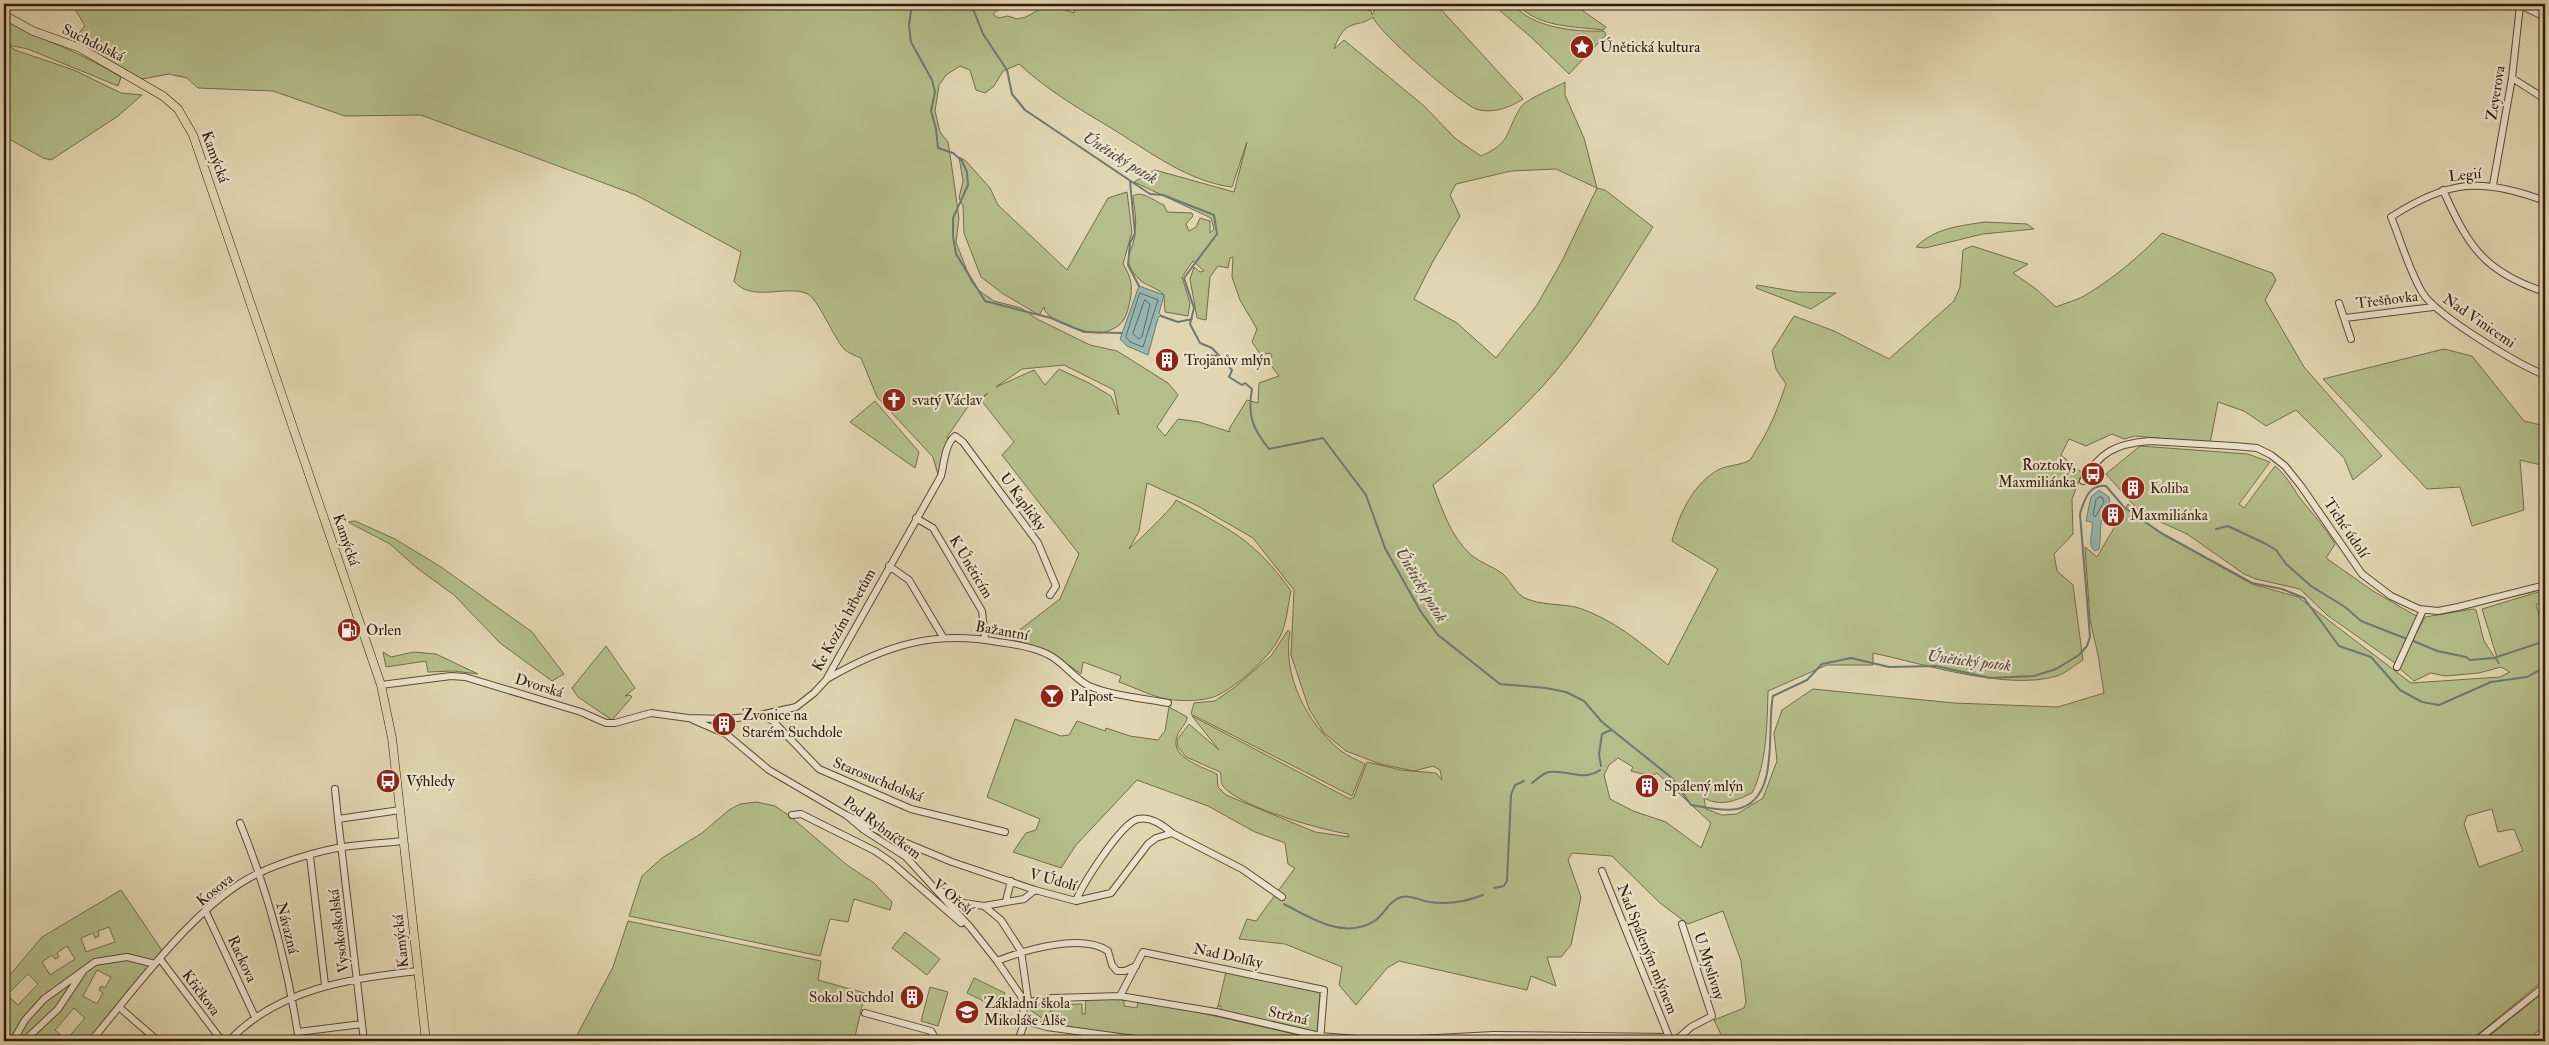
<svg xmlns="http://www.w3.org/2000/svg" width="2549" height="1045" font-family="'IM FELL Double Pica',serif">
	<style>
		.green { fill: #b4bd8b; stroke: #746c4a; fill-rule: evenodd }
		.water { fill: #95b8b3; stroke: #6e796f }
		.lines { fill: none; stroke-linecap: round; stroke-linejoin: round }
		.shore { stroke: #64695e; stroke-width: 1 }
		.stream { stroke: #6e796f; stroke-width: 2 }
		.minor-casing { stroke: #5e4934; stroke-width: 8 }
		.major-casing { stroke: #331a0a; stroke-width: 9 }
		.minor { stroke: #ece4cd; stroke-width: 6 }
		.major { stroke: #e1d6b2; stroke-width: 8 }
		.rail-casing { stroke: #331a0a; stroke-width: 4 }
		.rail { stroke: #ece4cd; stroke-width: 2; stroke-dasharray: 5.5; stroke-linecap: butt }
		.labels { text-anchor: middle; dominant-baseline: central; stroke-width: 4.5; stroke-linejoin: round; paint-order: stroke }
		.street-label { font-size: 15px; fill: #331a0a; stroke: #ece4cd }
		.poi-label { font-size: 15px; fill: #331a0a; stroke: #ece4cd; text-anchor: start }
		.water-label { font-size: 16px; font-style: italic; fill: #50493d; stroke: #ece4cd }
	</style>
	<rect width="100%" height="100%" fill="#e1d6b2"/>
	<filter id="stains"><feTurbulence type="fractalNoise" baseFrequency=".004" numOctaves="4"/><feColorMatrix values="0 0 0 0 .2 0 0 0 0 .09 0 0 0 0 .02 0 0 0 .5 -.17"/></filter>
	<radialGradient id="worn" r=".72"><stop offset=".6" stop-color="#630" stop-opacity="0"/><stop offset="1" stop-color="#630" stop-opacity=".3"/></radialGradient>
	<path class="green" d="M72 4H1026L1015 8 1003 6 993 14 998 18 1008 16 1017 19 1026 17 1049 4 1074 13V9L1064 4H1366L1362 8 1371 11 1372 15 1378 4H1436L1523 99C1509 108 1493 114 1476 109 1460 103 1377 31 1373 17 1364 24 1359 22 1350 26 1341 30 1337 41 1334 49L1344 40 1423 105 1456 139 1481 156C1513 142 1505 131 1521 107 1526 99 1555 88 1565 82V95L1584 138 1597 188 1605 190 1653 227C1621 276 1593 327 1555 372 1519 415 1476 450 1433 485 1442 509 1451 537 1471 555 1481 563 1494 567 1503 574 1511 581 1514 591 1523 597 1539 606 1562 603 1579 608 1614 620 1640 642 1668 665L1718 569 1675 543 1672 541C1679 514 1694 482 1720 469 1729 465 1742 465 1750 460 1752 458 1754 453 1756 450 1770 429 1778 408 1786 384L1776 369 1772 351 1794 316 1834 331 1889 359 1954 301 1960 287 1963 250 1972 246 2028 264 2013 273 2036 289 2056 307C2065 303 2075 301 2084 296 2113 279 2139 257 2162 233L2272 273 2276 280 2265 300 2304 367 2382 456 2353 480 2344 458 2296 410 2266 426 2244 411 2218 402 2210 443 2135 436 2124 439 2112 434 2086 446 2069 439 2061 455 2082 473 2072 499 2073 534 2054 554 2057 571 2073 585 2083 660C2075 665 2066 673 2057 676 2007 691 1924 664 1873 653V665H1827L1768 691C1767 724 1767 764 1752 793 1735 801 1721 807 1704 798L1706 809 1722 815 1737 814 1763 798 1777 761 1774 733 1782 710 1813 689 1954 703 2058 707 2104 693 2098 655 2090 620 2085 547 2097 557 2128 504 2154 529 2252 584 2298 597 2411 683 2500 677 2510 672 2501 667 2479 673 2446 676 2431 673 2414 681 2398 667 2425 617 2473 609 2476 610 2484 641 2499 664 2482 609 2545 590V609L2543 602 2536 605 2545 632V979L2470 1041H1724L1714 1020 1744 1008 1746 1002 1741 961 1723 911 1688 924 1660 903 1612 856 1572 853 1568 860 1581 897 1571 945 1561 957H1547L1556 986 1531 976 1527 990 1399 961 1387 968 1356 1005 1339 985 1342 967 1285 944 1239 939 1247 919 1256 921 1295 868 1288 864 1285 843 1255 832 1208 806 1137 780 1076 845 1061 868 1013 852 1026 833 1036 830 1040 819 987 797 1015 719 1061 736 1069 735 1077 721 1105 731 1106 728 1130 736 1158 740 1165 731 1169 707 1187 717C1187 723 1181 728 1178 734 1167 757 1201 766 1217 774L1218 787 1226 795 1315 832 1349 837 1348 834C1322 830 1239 807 1223 786 1220 782 1222 777 1220 772L1186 757 1178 747 1177 740 1189 724 1219 750 1192 716 1350 799 1354 797 1367 762 1401 770 1436 773 1442 780 1440 770 1433 766 1414 771 1380 764 1346 751 1324 733 1309 709 1291 655 1294 590 1253 538 1196 505 1147 483 1139 531 1129 549C1138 541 1173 508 1176 500 1229 529 1255 540 1291 591 1288 604 1287 620 1282 632 1274 654 1238 686 1216 696 1204 701 1187 701 1174 700 1159 700 1134 687 1119 682L1121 676 1083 662 1081 674 1049 651 1009 638 1060 599 1079 554 1002 455 1014 442 981 400 988 393 967 408 947 437 949 441 938 475 933 457 877 397 861 358C856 356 848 353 844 349 834 338 818 299 808 294 787 284 751 303 734 281L741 252 636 195 421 115 345 116 273 91 198 88 187 78 169 74 142 79 72 41 85 26ZM1019 64C1048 91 1083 111 1116 131 1151 153 1190 182 1232 187L1247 142 1234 192 1155 170 1134 182 1211 218 1214 229 1210 233V221L1200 218 1196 227 1189 231 1186 224 1193 216 1192 213 1167 212 1164 205C1154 201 1142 190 1133 196 1134 208 1137 219 1135 232 1134 253 1119 258 1138 278 1145 286 1157 287 1164 295L1165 312 1188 316 1190 303 1182 277 1193 261 1204 271 1200 272 1194 267 1190 279 1197 318 1206 320 1210 277 1218 266 1228 268 1230 258 1233 257 1232 277 1240 300 1257 329 1252 342 1261 355 1270 353 1272 355 1269 363 1279 376 1259 383 1258 403 1247 400 1229 429 1230 432 1199 422 1178 419 1165 436 1157 427 1178 395 1168 383 1117 351 1090 345 1037 319 1021 308 994 301 978 290 971 281 956 242 959 218 951 161 948 142 940 132 935 111 939 85 946 75 960 66 970 70 976 90 985 93 994 86 1003 71ZM1556 169 1597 188 1562 261 1537 305 1496 358 1457 323 1414 299 1432 263 1460 216 1450 195 1456 184 1511 171ZM1064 365 1114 390 1119 415 1111 396 1089 383 1059 369 1045 385 1034 370 996 387 1022 369ZM1618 758 1633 767 1631 771 1651 776 1657 773 1711 823 1701 848 1666 822 1633 811 1610 799 1604 775 1609 765ZM2492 809 2498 832 2514 829 2523 851 2479 867 2464 824 2467 816Z
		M1492 4H1513C1532 28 1575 32 1604 31L1606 35 1569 74 1531 37Z
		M1517 4H1573L1606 27 1603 30C1573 26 1539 28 1517 4Z
		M4 20C43 40 84 54 121 77L118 86 28 49 8 45 15 50 74 70 121 93 142 95 118 116 51 160 43 158 4 136Z
		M959 157 966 161 990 188 998 205 1067 270 1108 198 1127 192 1132 232 1123 264C1131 277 1133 286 1130 301 1128 309 1126 320 1119 325 1114 329 1107 332 1101 333 1089 334 1044 321 1044 307L1039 315 1002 293 981 277 964 233 963 206 959 198 963 181Z
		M1985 222 2027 224 2034 229 1983 234 1925 248 1916 247C1935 228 1959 226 1985 222Z
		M1757 285 1798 292 1836 293 1811 309 1756 288Z
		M2444 349 2472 356 2524 421 2545 426V466L2520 460 2524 510 2472 526 2460 487 2427 489 2323 379Z
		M875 401 919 452 915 468 850 422Z
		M2140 446 2248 454 2270 462 2239 504 2244 508 2275 466C2285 474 2292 486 2299 497 2312 513 2324 526 2335 544L2326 558 2373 591 2418 617 2395 663 2327 615 2300 589 2256 579 2244 574 2187 534 2141 513 2106 474Z
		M355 521 395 539 441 567 532 632 564 674 552 681 500 643 454 595 417 568 390 544 348 522Z
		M1288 630 1290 632C1282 676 1307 723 1341 751 1348 756 1357 760 1365 764L1352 796 1191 714 1194 703 1215 701 1235 687 1271 656Z
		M606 646 635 688 625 696 630 695 632 697 612 720 578 697 572 688Z
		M383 652 391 657 414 652 436 654 478 674 453 671 428 672 426 661 386 667Z
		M756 802 775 806 791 817 847 865 874 883 892 902 890 910 854 899 848 922 830 919 820 956 629 916 642 876 662 858 702 833 729 810 740 804Z
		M121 890 163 952 87 1041H4V1027L9 1017 4 1014V982L42 937ZM109 927 115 942 86 952 81 938 93 933 95 938 99 936 98 931ZM67 946 75 959 50 975 42 962 52 955 55 959 59 957 57 953ZM97 970 111 977 105 988 101 986 99 990 103 993 97 1004 83 996ZM28 974 38 984 18 1005 7 995ZM74 1008 85 1018 66 1040 55 1030Z
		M628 921 821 961 818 980 865 993 854 1041H574L613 967Z
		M905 932 940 959 927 975 892 948Z
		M1226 972 1320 992 1317 1033 1221 1011V1006H1218L1217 1010Z
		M974 978 1005 993 998 1008 967 993Z
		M930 987 948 992 938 1026 921 1021Z
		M2545 991V1025L2526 1041H2483Z
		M1086 998 1124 1000V1006L1137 1008 1138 1002 1193 1011 1316 1039V1041H1154L1049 1023 1030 1010V1004L1033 1001 1034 1005H1049L1052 1016V1005L1082 1004V1014H1085Z"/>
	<path class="water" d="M1139 286 1164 295 1159 313 1161 315 1158 318 1148 355 1127 346 1120 339Z
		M2099 490 2109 497 2110 505C2097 514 2102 536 2099 549L2095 551C2086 544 2094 532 2092 522L2086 521 2091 497Z"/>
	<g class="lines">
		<path class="shore" d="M1140 293 1158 300 1143 347 1130 342 1126 337Z
			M1145 300 1150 304 1142 337 1139 339 1133 334Z
			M2099 497H2102L2104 502 2095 517 2093 515 2096 500Z"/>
		<path class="stream" d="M59 4 65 9 84 7 89 4
			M127 4 134 8 141 4
			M912 4 909 25 911 42 932 80 935 92 931 111 936 129 938 148 953 153 962 161 967 172 968 185 953 218V236L956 254 985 301 1051 318 1084 332 1122 333
			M971 4 983 34 1007 70 1012 94 1025 110 1150 194 1163 195 1214 215 1217 234 1184 278 1194 308 1190 324 1200 343 1212 348 1232 370 1229 377 1242 385 1245 383 1252 389C1247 416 1253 429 1269 449L1323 438 1366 495 1385 548 1421 612 1438 635 1500 684 1546 688 1566 692 1584 701 1602 722 1672 778 1691 805C1705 807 1722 812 1737 809 1781 800 1766 729 1773 696L1807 680 1822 664 1851 658 1889 667 1936 666 1990 678 2034 676 2056 669 2079 655 2087 646 2090 637 2080 514C2084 500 2089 484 2106 486L2124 507 2161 533 2252 583 2282 589 2304 598 2339 646 2371 657 2400 690 2422 702 2439 705 2491 682 2527 677 2545 667
			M1130 181 1135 233 1130 243 1128 265 1139 286
			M1161 316 1178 322 1192 319
			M1207 355 1217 356
			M2216 529 2228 526 2264 543 2276 550 2286 564 2311 586 2345 607 2361 621 2407 639
			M2411 640 2437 651 2466 657 2470 660 2494 658 2545 641
			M1601 766 1599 754 1602 734 1611 730
			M1532 783C1536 780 1543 773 1549 772 1567 769 1583 782 1600 770
			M1494 888 1504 886 1507 881 1511 795 1515 785 1524 781
			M1284 904C1311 918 1345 941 1376 920 1385 913 1389 901 1401 897 1411 894 1420 901 1430 902 1449 905 1465 902 1483 895"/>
		<g class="minor-casing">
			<path id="minor" d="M2512 78 2545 99
				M2493 185 2512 78 2520 5 2545 17
				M2443 190C2468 246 2484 272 2545 292
				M2545 201C2482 177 2448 180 2391 217 2401 241 2409 270 2422 292 2435 315 2519 365 2545 375
				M2339 303 2351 339
				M2345 318 2433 307
				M2083 481C2100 452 2115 444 2149 441L2234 446 2257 448 2271 455 2285 466 2301 486 2362 574 2391 596 2419 609 2438 611 2458 607 2545 585
				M916 518 933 528 982 611 985 639
				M889 566 909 580 943 637
				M2397 667 2423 610
				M827 679C884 646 933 630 998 642 1014 644 1032 647 1047 654 1063 661 1073 678 1089 686 1113 696 1142 698 1168 703
				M381 685 451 676 465 677 581 712 606 723H615L651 713 688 718 727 719 755 716 796 707 814 693 826 680 941 476C944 464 945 444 955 436L963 442 1038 543 1056 586 1050 595
				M762 715 773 721 819 769 911 809 1005 832
				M691 719 726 734 769 770 846 815 864 830 906 857 970 927 997 961 1021 996 1025 1021 1018 1041
				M335 789 338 819 400 810
				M792 815 801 814 875 851 891 862 961 923
				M846 815 899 840 952 862 1035 890 1076 901 1111 893 1148 844 1156 838 1172 833 1242 869 1282 897
				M338 819 364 1041
				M240 823C268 892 288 967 299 1041
				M310 856 325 985
				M1602 871 1669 1037 1674 1041
				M941 891 963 903 984 906 1001 920 1021 951 1028 1000
				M1006 901 1011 881
				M1076 901C1082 885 1121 823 1138 819 1151 816 1163 825 1172 833
				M984 906 1024 899 1035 890
				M206 912 255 1017
				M160 959 222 1041
				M997 961C1025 950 1081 933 1108 951L1112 965 1117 971H1125L1136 966
				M1120 996 1143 952 1324 990 1320 1041
				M1023 1003 1053 998 1120 996 1216 1012 1320 1036 1381 1041 1493 1035 1669 1037
				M119 1007 158 1041
				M865 1013 931 1031 937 1041
				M1025 1021 1047 1027 1149 1041
				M298 1032 362 1024
				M13 1041 25 1020 44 999 95 962 127 957 155 964
				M24 1041 58 1009 82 973
				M91 1041C135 989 198 901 259 873 282 862 318 851 343 847 363 844 383 843 404 841
				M229 1041C277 989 351 978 418 971
				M1675 1041 1691 1027 1712 1016 1682 924
				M2476 1041 2545 986"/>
		</g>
		<g class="major-casing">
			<path id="major" d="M4 15 33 31 80 48 163 96 178 109 193 135 381 685 392 738 426 1041"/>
		</g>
		<use href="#minor" class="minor"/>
		<use href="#major" class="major"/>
		<g class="rail-casing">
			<path id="rail" d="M2533 1041 2545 1031"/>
		</g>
		<use href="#rail" class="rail"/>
	</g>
	<defs>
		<g id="sight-disc" transform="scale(1.25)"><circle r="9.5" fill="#8f2418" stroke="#ece4cd"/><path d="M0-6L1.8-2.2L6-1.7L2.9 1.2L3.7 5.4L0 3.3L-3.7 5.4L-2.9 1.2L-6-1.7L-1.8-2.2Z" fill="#fff"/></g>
		<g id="building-disc" transform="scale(1.25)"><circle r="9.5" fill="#8f2418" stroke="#ece4cd"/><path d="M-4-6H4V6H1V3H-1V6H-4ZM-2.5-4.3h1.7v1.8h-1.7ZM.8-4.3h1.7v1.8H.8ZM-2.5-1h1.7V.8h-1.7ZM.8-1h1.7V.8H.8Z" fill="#fff"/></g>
		<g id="church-disc" transform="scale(1.25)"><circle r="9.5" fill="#8f2418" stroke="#ece4cd"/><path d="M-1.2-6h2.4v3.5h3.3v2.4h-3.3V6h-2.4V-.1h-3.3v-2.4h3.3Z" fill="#fff"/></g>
		<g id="bus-disc" transform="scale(1.25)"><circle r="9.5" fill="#8f2418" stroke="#ece4cd"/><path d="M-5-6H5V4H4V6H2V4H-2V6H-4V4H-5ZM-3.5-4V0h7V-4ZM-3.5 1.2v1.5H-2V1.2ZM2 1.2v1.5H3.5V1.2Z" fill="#fff"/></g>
		<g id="fuel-disc" transform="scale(1.25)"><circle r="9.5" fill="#8f2418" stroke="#ece4cd"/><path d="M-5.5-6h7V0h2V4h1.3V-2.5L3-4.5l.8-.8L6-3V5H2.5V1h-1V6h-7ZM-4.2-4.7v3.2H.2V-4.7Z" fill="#fff"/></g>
		<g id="bar-disc" transform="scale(1.25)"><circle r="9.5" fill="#8f2418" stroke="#ece4cd"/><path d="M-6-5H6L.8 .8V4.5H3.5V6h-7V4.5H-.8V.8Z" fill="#fff"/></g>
		<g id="school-disc" transform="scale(1.25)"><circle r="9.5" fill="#8f2418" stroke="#ece4cd"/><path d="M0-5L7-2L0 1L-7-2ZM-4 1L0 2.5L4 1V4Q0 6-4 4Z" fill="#fff"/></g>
	</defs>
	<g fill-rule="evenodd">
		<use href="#sight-disc" x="1582" y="47"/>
		<use href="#building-disc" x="1167" y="360"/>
		<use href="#church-disc" x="894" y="400"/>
		<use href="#bus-disc" x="2093" y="474"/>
		<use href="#building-disc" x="2133" y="488"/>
		<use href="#building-disc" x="2113" y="515"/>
		<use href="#fuel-disc" x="349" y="630"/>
		<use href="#bar-disc" x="1052" y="696"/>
		<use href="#building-disc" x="724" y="724"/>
		<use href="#bus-disc" x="388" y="781"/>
		<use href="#building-disc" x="1647" y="786"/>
		<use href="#building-disc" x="912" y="997"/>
		<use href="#school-disc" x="967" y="1012"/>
	</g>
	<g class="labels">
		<g class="street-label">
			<text transform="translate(93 43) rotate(26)">Suchdolská</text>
			<text transform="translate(2496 93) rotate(-81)">Zeyerova</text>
			<text transform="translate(215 157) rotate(70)">Kamýcká</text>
			<text transform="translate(2465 175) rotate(-6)">Legií</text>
			<text transform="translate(2387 300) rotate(-7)">Třešňovka</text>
			<text transform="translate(2479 321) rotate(34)">Nad Vinicemi</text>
			<text transform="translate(1023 502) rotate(54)">U Kapličky</text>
			<text transform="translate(2346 528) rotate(56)">Tiché údolí</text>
			<text transform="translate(346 540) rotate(71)">Kamýcká</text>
			<text transform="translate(971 567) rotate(59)">K Úněticím</text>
			<text transform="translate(844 620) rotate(-61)">Ke Kozím hřbetům</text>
			<text transform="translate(1002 631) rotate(10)">Bažantní</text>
			<text transform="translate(539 686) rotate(17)">Dvorská</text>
			<text transform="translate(878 780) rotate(22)">Starosuchdolská</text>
			<text transform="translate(882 828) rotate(37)">Pod Rybníčkem</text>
			<text transform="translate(1053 880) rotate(15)">V Údolí</text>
			<text transform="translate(215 890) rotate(-39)">Kosova</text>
			<text transform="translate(953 897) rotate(39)">V Ořeší</text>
			<text transform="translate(287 928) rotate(76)">Návazná</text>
			<text transform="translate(339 931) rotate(-97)">Vysokoškolská</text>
			<text transform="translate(401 941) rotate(-96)">Kamýcká</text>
			<text transform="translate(1647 949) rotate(68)">Nad Spáleným mlýnem</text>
			<text transform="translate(1228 956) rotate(12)">Nad Dolíky</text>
			<text transform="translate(242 959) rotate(65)">Rackova</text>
			<text transform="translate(1709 966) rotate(72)">U Myslivny</text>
			<text transform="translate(201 993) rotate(53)">Křičkova</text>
			<text transform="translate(1288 1016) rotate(13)">Stržná</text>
		</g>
		<g class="poi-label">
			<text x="1600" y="47">Únětická kultura</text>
			<text x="1184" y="360">Trojanův mlýn</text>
			<text x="912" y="400">svatý Václav</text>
			<text x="2076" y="465" text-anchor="end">Roztoky,<tspan x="2076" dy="17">Maxmiliánka</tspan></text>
			<text x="2150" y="488">Koliba</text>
			<text x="2130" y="515">Maxmiliánka</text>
			<text x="366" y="630">Orlen</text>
			<text x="1070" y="696">Palpost</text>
			<text x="742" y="715">Zvonice na<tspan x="742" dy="17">Starém Suchdole</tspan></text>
			<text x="406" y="781">Výhledy</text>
			<text x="1664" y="786">Spálený mlýn</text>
			<text x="894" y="997" text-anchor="end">Sokol Suchdol</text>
			<text x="984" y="1003">Základní škola<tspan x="984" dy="17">Mikoláše Alše</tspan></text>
		</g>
		<g class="water-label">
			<text transform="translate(1120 158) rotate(32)">Únětický potok</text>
			<text transform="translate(1421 585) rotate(59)">Únětický potok</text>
			<text transform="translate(1969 661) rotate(7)">Únětický potok</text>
		</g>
	</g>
	<rect width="2549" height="1045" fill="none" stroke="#e1d6b2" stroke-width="20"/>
	<rect x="5" y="5" width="2539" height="1035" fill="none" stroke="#331a0a" stroke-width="2.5"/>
	<rect x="10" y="10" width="2529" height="1025" fill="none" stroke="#331a0a"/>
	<rect width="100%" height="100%" filter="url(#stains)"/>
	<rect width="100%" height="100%" fill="url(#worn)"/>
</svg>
